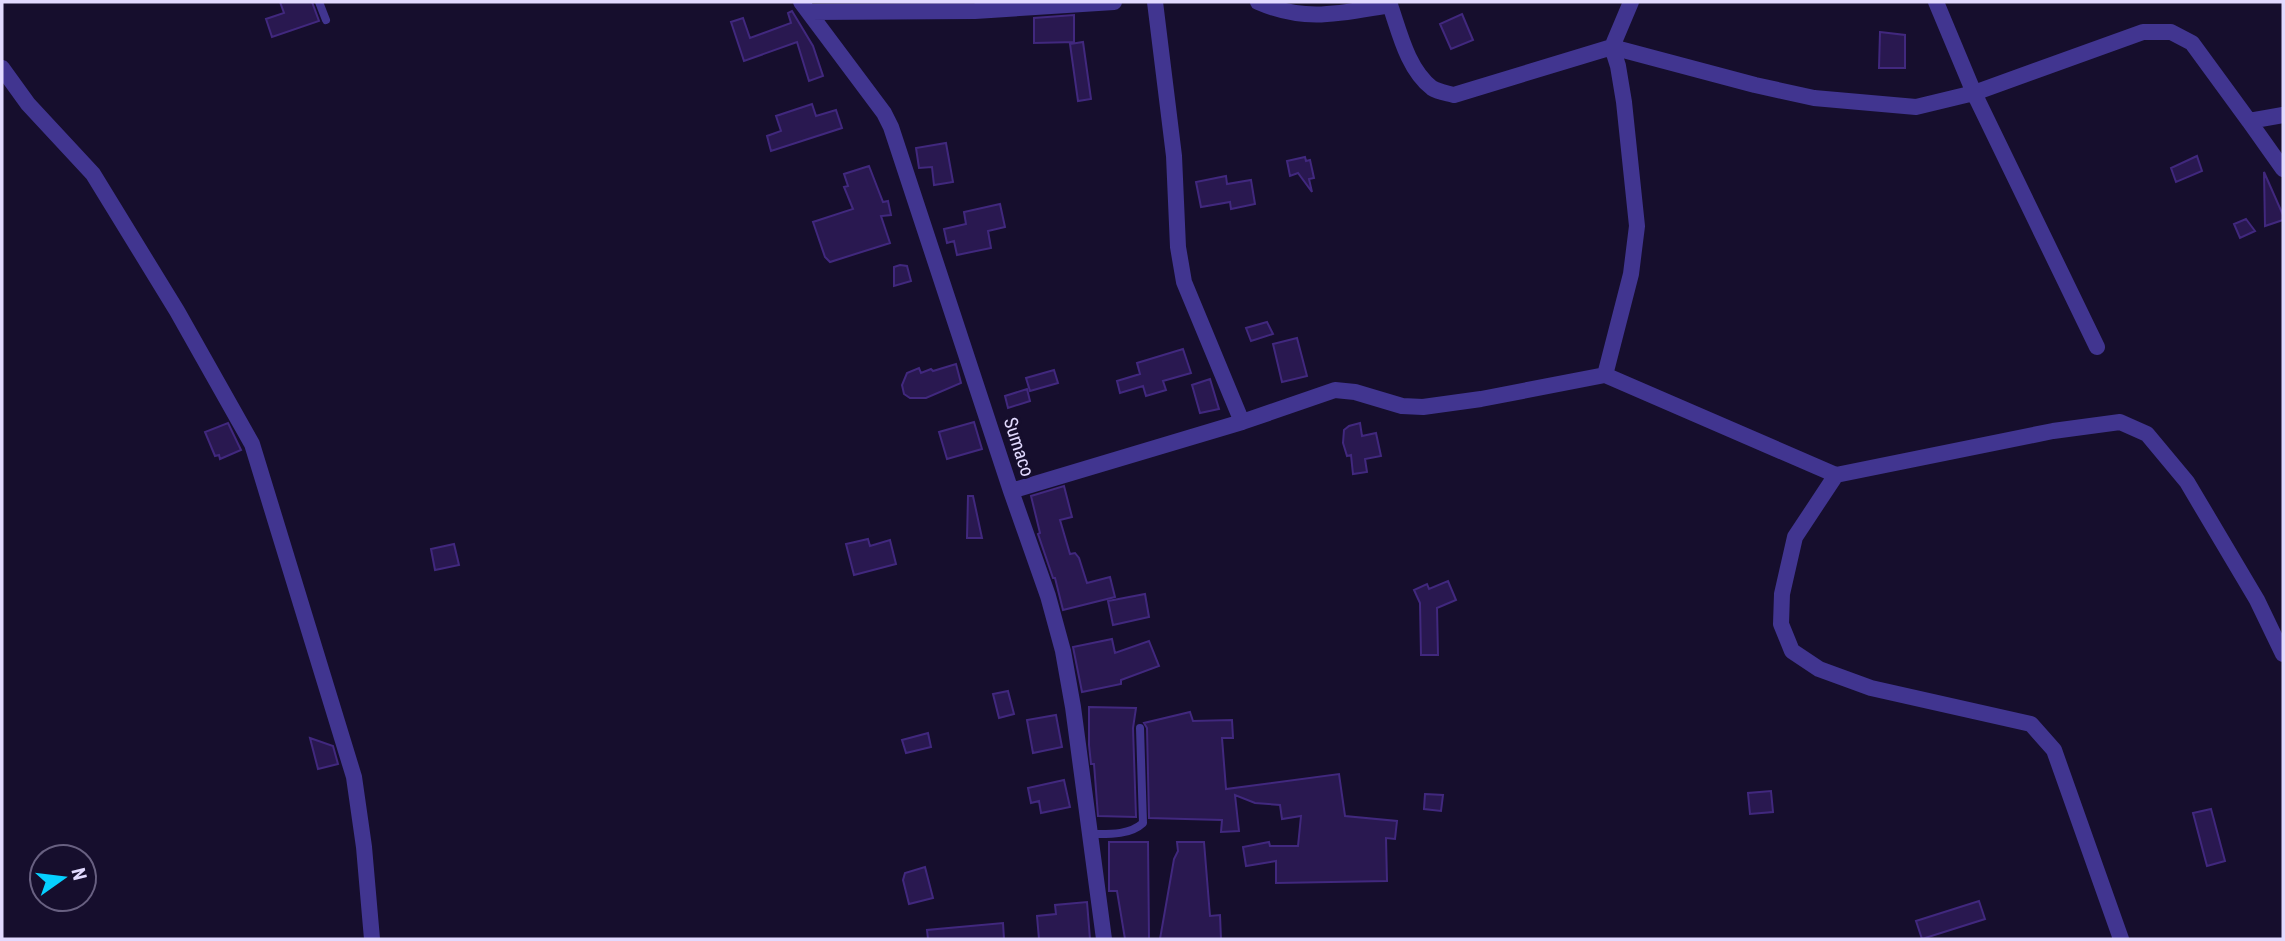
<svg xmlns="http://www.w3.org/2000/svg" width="2285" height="941" font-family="'Roboto Condensed',sans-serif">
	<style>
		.building { fill: #291850; stroke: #41287e; stroke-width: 2 }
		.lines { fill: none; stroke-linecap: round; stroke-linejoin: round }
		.service { stroke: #413590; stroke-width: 8 }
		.minor { stroke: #413590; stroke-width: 16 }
		.labels { text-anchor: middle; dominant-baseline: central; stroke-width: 6; stroke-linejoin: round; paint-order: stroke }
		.street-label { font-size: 19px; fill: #e2daff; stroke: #160e2d }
	</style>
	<rect width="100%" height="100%" fill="#160e2d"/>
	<path class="building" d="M280 2H312L319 21 272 37 266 19 284 13Z
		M792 11 813 46 823 76 809 81 797 42 744 61 731 22 743 18 750 38 791 23 788 13Z
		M1462 14 1473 40 1451 49 1440 24Z
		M1074 15V42L1034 43V18Z
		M1880 32 1905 35V68H1879Z
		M1083 42 1091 99 1078 101 1070 44Z
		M812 104 816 116 836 110 842 128 771 151 767 136 781 131 776 116Z
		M946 143 953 182 934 185 932 167 919 168 916 148Z
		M2197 156 2202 171 2176 182 2171 168Z
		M1305 157 1306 161 1310 160 1314 178 1309 179 1312 192 1298 173 1290 176 1287 161Z
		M869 166 883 202 888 201 891 215 881 216 890 243 830 262 825 257 813 222 853 209 844 187 848 186 844 174Z
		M2264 172 2283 215V220L2265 226Z
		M1226 176 1227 184 1251 180 1255 204 1231 209 1230 202 1201 207 1196 182Z
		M1000 204 1005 227 988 231 991 248 957 255 954 241 947 243 944 229 966 224 964 212Z
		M2246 219 2255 231 2240 238 2234 224Z
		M900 265 907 266 911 281 894 286V267Z
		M1267 322 1273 334 1251 341 1246 328Z
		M1297 338 1307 376 1282 382 1273 344Z
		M1183 349 1191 373 1163 381 1166 390 1146 396 1143 386 1120 393 1117 381 1140 374 1137 363Z
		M956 364 961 383 926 398H910L904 394 902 385 907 373 919 368 921 373 931 369 933 371Z
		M1054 370 1058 383 1030 391 1026 378Z
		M1210 379 1219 409 1200 413 1192 385Z
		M1027 389 1030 401 1008 408 1005 396Z
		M974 422 982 449 947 459 939 432Z
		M228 423 241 450 220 459 219 455 215 456 205 432Z
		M1360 423 1362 436 1376 433 1381 456 1365 459 1367 472 1353 474 1351 455 1347 456 1343 443 1344 430 1349 426Z
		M1064 486 1072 517 1060 520 1070 554 1075 553 1079 558 1087 583 1110 577 1115 597 1063 610 1055 578H1053L1038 534 1040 533 1031 496Z
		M968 496H973L982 538H967Z
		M868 539 870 546 890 540 896 564 854 575 846 544Z
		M454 544 459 565 435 570 431 549Z
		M1448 581 1456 600 1437 608 1438 655H1421L1420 603 1414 590 1427 584 1429 589Z
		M1145 594 1149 617 1113 625 1108 601Z
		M1112 639 1115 653 1149 641 1159 666 1121 680V684L1082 692 1073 647Z
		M1008 691 1014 714 999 718 993 694Z
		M1089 707 1136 708 1133 728 1136 817 1098 816 1094 764H1091L1089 745Z
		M1190 712 1193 721 1232 720 1233 738H1222L1226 789 1339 774 1345 816 1397 821 1395 839 1386 838 1387 881 1276 883V861L1246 866 1243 847 1269 842 1270 846H1298L1301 816 1282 819 1280 805 1255 803 1235 795 1239 831 1221 832 1222 820 1149 818 1147 728 1144 723Z
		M1056 715 1062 747 1033 753 1027 720Z
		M928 733 931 747 906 753 902 740Z
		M310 738 333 746 338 764 318 769Z
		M1064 780 1070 807 1041 813 1039 801 1031 803 1028 788Z
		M1771 791 1773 812 1750 814 1748 793Z
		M1425 794 1443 795 1441 811 1424 809Z
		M2211 809 2225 861 2207 866 2193 813Z
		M1109 842H1148L1149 939H1125L1117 891H1109Z
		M1177 842H1204L1210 916 1220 915 1221 939H1160L1174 859 1178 851Z
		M925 867 933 898 909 904 903 880 905 873Z
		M1979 901 1985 919 1922 939 1916 921Z
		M1087 902 1090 939H1039L1037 916 1056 914 1055 905Z
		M1003 923 1004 939H928L927 930Z"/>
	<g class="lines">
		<path class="service" d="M319 2 326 20
			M1088 834C1106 834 1129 836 1143 823L1140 728"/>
		<path class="minor" d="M801 2 884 113 891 127 1011 491 1048 596 1063 651 1073 707 1104 939
			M1155 2 1174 156 1178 247 1184 282 1242 422
			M1258 2C1306 23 1341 13 1390 5
			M1389 2C1399 30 1407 69 1432 88 1438 92 1447 93 1454 95L1612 47 1755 85 1814 98 1916 107 1974 93 2143 32H2171L2192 43 2249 121 2283 115
			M1936 2 1974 93 2097 347
			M809 12 975 11 1114 2
			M2 68 28 104 93 174 177 311 252 444 354 777 364 847 372 939
			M2249 121 2283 169
			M1605 375 1836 475 2053 431 2120 422 2147 434 2187 482 2257 600 2283 654
			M1836 475 1795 537 1782 594 1781 624 1792 651 1819 669 1871 688 2031 724 2054 750 2121 939
			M1011 491 1242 422 1335 390 1355 392 1402 406 1423 407 1481 399 1605 375 1631 274 1637 226 1624 102 1618 66 1612 47 1631 2"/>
	</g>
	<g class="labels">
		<g class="street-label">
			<text transform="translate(1019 447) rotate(72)">Sumaco</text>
		</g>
	</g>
	<rect width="2285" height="941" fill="none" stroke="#e2daff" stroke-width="7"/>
	<g transform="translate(63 878) rotate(76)"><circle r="33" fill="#160e2d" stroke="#686081" stroke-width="2"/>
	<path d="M0-5L12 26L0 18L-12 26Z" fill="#06d0ff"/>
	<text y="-10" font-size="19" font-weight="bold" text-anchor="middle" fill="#e2daff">N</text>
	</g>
</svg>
